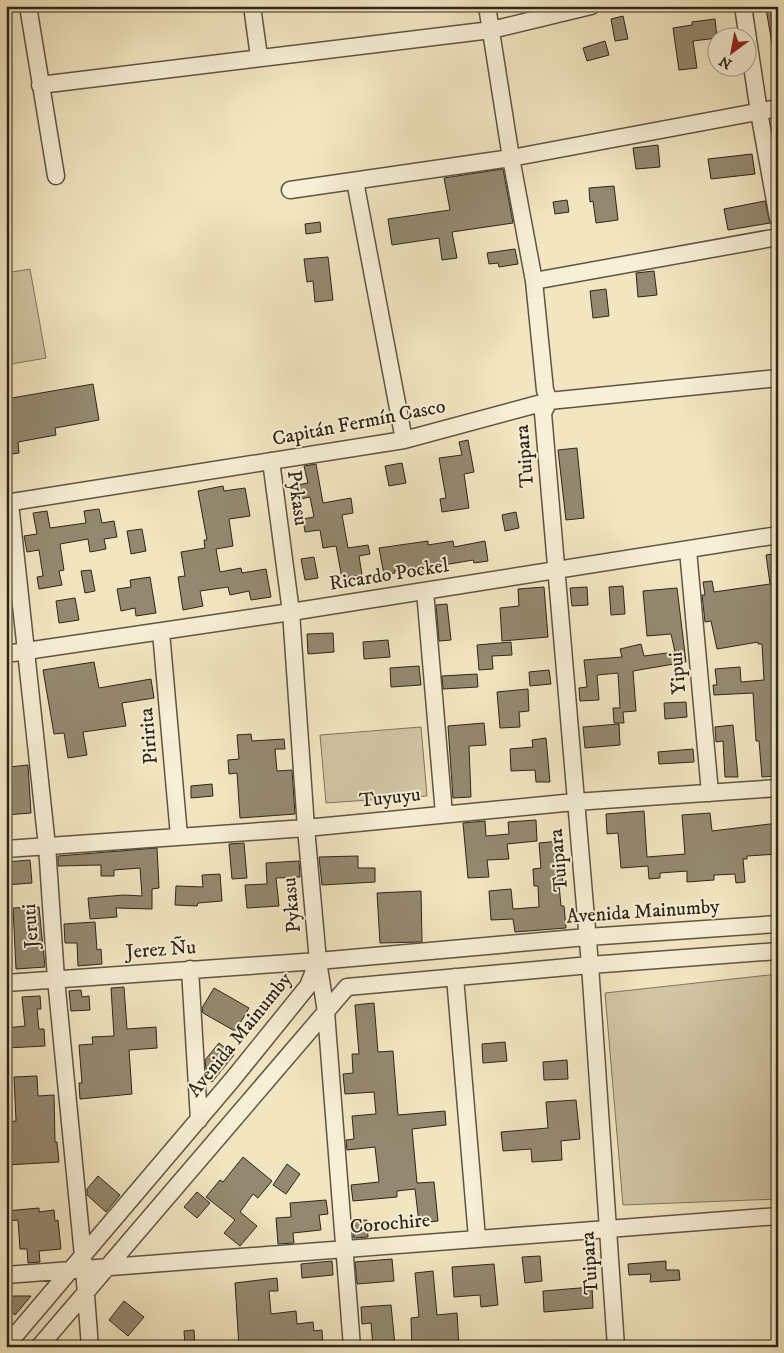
<svg xmlns="http://www.w3.org/2000/svg" width="784" height="1353" font-family="'IM FELL DW Pica',serif">
	<style>
		.green { fill: #d1c5a4; stroke: #80755f }
		.building { fill: #948970; stroke: #2e251a }
		.lines { fill: none; stroke-linecap: round; stroke-linejoin: round }
		.minor-casing { stroke: #5f5544; stroke-width: 19 }
		.minor { stroke: #f7efd6; stroke-width: 16 }
		.labels { text-anchor: middle; dominant-baseline: central; stroke-width: 4; stroke-linejoin: round; paint-order: stroke }
		.street-label { font-size: 20px; fill: #2e251a; stroke: #f7efd6 }
	</style>
	<rect width="100%" height="100%" fill="#f2e6c0"/>
	<filter id="stains"><feTurbulence type="fractalNoise" baseFrequency=".004" numOctaves="4"/><feColorMatrix values="0 0 0 0 .2 0 0 0 0 .09 0 0 0 0 .02 0 0 0 .5 -.17"/></filter>
	<radialGradient id="worn" r=".72"><stop offset=".6" stop-color="#630" stop-opacity="0"/><stop offset="1" stop-color="#630" stop-opacity=".3"/></radialGradient>
	<path class="green" d="M30 269 46 358 6 365V273Z
		M421 727 427 796 326 803 320 735Z
		M778 974V1199L623 1205 605 993Z"/>
	<path class="building" d="M778 7V48L773 49 766 9Z
		M623 16 628 39 615 41 611 19Z
		M715 19 717 38 693 41 697 68 679 70 673 28 692 25V22Z
		M605 41 609 55 587 61 583 48Z
		M658 145 660 167 636 169 633 148Z
		M752 154 755 174 711 179 708 159Z
		M503 169 513 223 452 232 457 258 442 260 439 238 392 245 388 219 450 210 444 178Z
		M614 186 618 220 596 223 593 201 590 202 589 188Z
		M567 200 569 212 555 214 553 202Z
		M765 201 770 223 728 230 724 209Z
		M320 222 321 232 306 234 305 224Z
		M515 249 518 264 499 267 498 263 489 264 487 253Z
		M328 257 333 300 315 302 313 281 307 282 304 259Z
		M654 271 657 295 638 297 636 273Z
		M606 289 609 316 593 318 590 291Z
		M93 384 99 420 55 428 56 435 18 442 19 453 6 455V399Z
		M468 440 474 472 464 474 469 508 442 512 440 499 446 498 439 458 462 455 459 442Z
		M577 448 584 518 566 520 558 450Z
		M402 463 406 483 389 486 385 466Z
		M316 464 323 503 351 498 353 513 342 515 348 548 368 545 370 554 359 556 362 575 342 578 336 546 323 548 320 530 305 532 303 519 314 517 310 497 300 499 297 485 308 483 304 466Z
		M223 486 224 491 245 488 250 516 229 519 233 546 216 549 220 572 241 568 242 573 266 569 271 597 251 600 249 591 230 595 228 587 200 591 203 606 183 610 178 577 185 576 181 552 205 548 204 540H207L198 491Z
		M99 509 102 523 114 521 117 537 104 539 106 549 90 552 88 539 60 544 64 570 59 571 62 585 39 589 37 577 43 576 39 550 27 552 24 536 37 534 33 513 47 511 50 528 86 523 84 511Z
		M516 512 519 528 505 531 502 515Z
		M142 529 146 551 131 554 127 531Z
		M428 541V545L453 541 454 547 485 541 488 561 474 563 473 560 432 567 433 570 422 572 420 567 394 571 395 573 384 575 379 548Z
		M778 553V625L774 626 778 648V740H774L776 776 762 777 759 741H756L753 693 714 695 713 685H717L715 669 740 667 741 682 764 680 762 644H758V642L717 649 711 621 705 622 702 595H705L703 582 712 581 714 592 770 584 766 555Z
		M314 557 318 578 305 580 301 559Z
		M91 570 95 591 85 593 81 571Z
		M150 577 156 613 136 616 135 608 121 611 117 589 131 587 130 580Z
		M623 586 625 614 611 615 609 587Z
		M544 587 548 637 502 641 500 608 519 606 518 589Z
		M587 587 588 605 572 606 570 588Z
		M677 588 686 662 633 671 636 711 623 712 624 723H614L613 708H620L618 673 597 675 599 700 580 701 579 688 587 687 584 660 622 657 620 649 641 644 644 656 675 652 671 634 647 636 643 591Z
		M75 598 79 620 59 623 56 601Z
		M447 604 451 640 439 641 436 605Z
		M333 633 334 652 308 654 307 634Z
		M388 640 390 657 364 659 363 642Z
		M511 642 512 655 492 656 493 669 479 670 477 645Z
		M94 662 99 688 151 679 154 698 122 703 126 726 83 732 87 755 68 758 64 733 54 734 43 670Z
		M419 666 421 685 391 687 390 668Z
		M549 670 551 684 530 686 529 672Z
		M477 674 478 687 443 689 442 676Z
		M528 689 529 711 519 712 520 727 500 728 497 692Z
		M686 702 687 717 665 719 664 703Z
		M484 723 486 745 469 746 471 797 453 798 448 726Z
		M619 724 620 745 585 748 583 727Z
		M733 725 738 777H725L723 741 716 742 715 727Z
		M251 734 252 741 284 739 285 749H275L277 771 292 770 295 814 240 818 237 773 229 774 228 760 239 759 237 735Z
		M546 738 550 782H536L535 770 511 771 510 749 533 747 532 740Z
		M693 749 694 762 659 764 658 752Z
		M28 765 31 813 6 815V793L9 792 7 780H11L10 767Z
		M212 784 213 796 191 798V786Z
		M644 811 647 857 685 854 682 815 710 813 712 831 778 823V854L747 856V859H743L745 882 736 883 735 874 714 875V880L687 882V871L660 873V878L649 879 648 866 621 868 618 833 607 834 606 814Z
		M536 820 537 841 507 844 509 859 487 860 489 877 468 878 463 823 485 821 486 836 509 834 508 822Z
		M559 841 563 884H559L561 906H564L566 928 515 932 513 919 491 920 489 891 511 889 513 909 539 907 538 886H534L533 869 541 868 539 843Z
		M244 843 247 878 232 879 229 844Z
		M157 848 159 888 152 889V909L116 908 117 917 90 919 88 898 124 895 142 896 140 868 114 870V876H101V865L58 866V856Z
		M358 856V868H375V882L322 885 319 857Z
		M30 860 32 883 6 885V862Z
		M299 861 300 877 276 878 279 906 247 908 245 885 267 884 266 863Z
		M220 874 222 901 198 903 197 906 175 905 176 886 203 887 202 875Z
		M421 891 422 942 380 943 377 893Z
		M39 907 45 967 16 969 13 908Z
		M95 922 97 950 101 949 102 964 78 966 77 943H65L64 924Z
		M124 987 127 1029 156 1027 157 1048 129 1050 132 1094 80 1099 79 1083H82L79 1045 93 1044 92 1037 114 1036 111 988Z
		M214 988 249 1008 236 1030H233L203 1013 202 1008Z
		M81 990 82 997 89 996 90 1010 71 1011 69 991Z
		M40 996 41 1009H37L39 1029H44L45 1046 6 1048V1028L25 1026 22 997Z
		M374 1003 378 1052 393 1051 398 1115 445 1111 446 1125 412 1129 417 1183 434 1182 438 1221 419 1223 415 1189 397 1191V1197L353 1201 351 1185 379 1182 375 1147 347 1150 346 1140 354 1139 352 1116 376 1114 374 1092 345 1094 343 1074 353 1073 352 1054H359L355 1005Z
		M505 1042 507 1061 483 1063 482 1044Z
		M219 1043 234 1055 212 1082 207 1078 205 1060Z
		M567 1060 568 1079 544 1080 543 1062Z
		M37 1076 38 1096 54 1095 55 1142H57L59 1162 6 1165V1122L16 1121 14 1077Z
		M576 1100 580 1139 561 1141 562 1160 532 1162 531 1149 503 1151 501 1132 548 1128 546 1102Z
		M243 1157 272 1181 258 1198 253 1194 240 1212 257 1226 240 1246 224 1233 235 1220 206 1197 220 1180 223 1182Z
		M287 1164 300 1174 286 1194 273 1185Z
		M98 1176 120 1195 106 1212 87 1195V1189Z
		M197 1192 210 1203 197 1218 184 1207Z
		M326 1200 328 1214 319 1215 321 1230 293 1233 294 1243 278 1244 276 1218 291 1217 290 1203Z
		M39 1208V1212L54 1210 55 1221 58 1220 61 1249 39 1251 40 1262 28 1263 27 1249H20L18 1220 6 1221V1211Z
		M367 1220 368 1237 354 1238 352 1221Z
		M540 1256 542 1281 525 1283 522 1257Z
		M392 1259 394 1281 357 1284 355 1262Z
		M332 1261 333 1275 302 1278 301 1264Z
		M666 1261V1270H679L680 1280 650 1282 651 1274 629 1275 628 1264Z
		M494 1264 498 1305 481 1307 480 1295 454 1297 452 1267Z
		M433 1271 437 1315 457 1313 459 1347H412L411 1318 419 1317 415 1273Z
		M277 1278 278 1291H269L271 1314 296 1311 297 1324 313 1322 314 1331 322 1330 323 1347H283V1344L272 1345V1343L251 1344V1347H239L235 1283Z
		M592 1287 593 1308 544 1312 543 1291Z
		M6 1296H31L15 1315 6 1308Z
		M124 1301 144 1317 128 1336 109 1320Z
		M391 1305 395 1345 373 1347 371 1323 362 1324 361 1307Z
		M194 1330 195 1346H185L184 1331Z"/>
	<g class="lines">
		<g class="minor-casing">
			<path id="minor" d="M28 6 56 176
				M252 6 259 57
				M487 6 511 158 534 281 545 390 549 401 543 413 590 965 616 1347
				M743 6 759 112 778 218
				M40 85 491 30 591 6
				M355 181 404 440
				M290 190 511 158 778 108
				M534 281 778 237
				M271 461 291 612 306 828 318 961 326 1012 352 1347
				M6 503 404 440 549 401 778 378
				M10 503 47 846 56 979 83 1256 90 1347
				M688 550 710 793
				M425 591 444 814
				M161 632 179 836
				M6 654 291 612 778 535
				M6 849 306 828 575 802 778 788
				M190 969 199 1120
				M455 977 477 1238
				M6 983 318 961
				M6 1275 778 1216
				M6 1346 232 1080 308 986 318 961 587 937 778 924
				M39 1347 347 987 590 965 778 951"/>
		</g>
		<use href="#minor" class="minor"/>
	</g>
	<g class="labels">
		<g class="street-label">
			<text transform="translate(359 423) rotate(-11)">Capitán Fermín Casco</text>
			<text transform="translate(525 456) rotate(-95)">Tuipara</text>
			<text transform="translate(297 498) rotate(82)">Pykasu</text>
			<text transform="translate(389 575) rotate(-9)">Ricardo Pockel</text>
			<text transform="translate(678 673) rotate(-95)">Yipui</text>
			<text transform="translate(149 736) rotate(-95)">Piririta</text>
			<text transform="translate(390 798) rotate(-6)">Tuyuyu</text>
			<text transform="translate(559 860) rotate(-95)">Tuipara</text>
			<text transform="translate(292 905) rotate(-95)">Pykasu</text>
			<text transform="translate(643 912) rotate(-4)">Avenida Mainumby</text>
			<text transform="translate(31 926) rotate(-94)">Jeruti</text>
			<text transform="translate(161 950) rotate(-4)">Jerez Ñu</text>
			<text transform="translate(240 1035) rotate(-51)">Avenida Mainumby</text>
			<text transform="translate(390 1224) rotate(-5)">Corochire</text>
			<text transform="translate(590 1263) rotate(-94)">Tuipara</text>
		</g>
	</g>
	<rect width="784" height="1353" fill="none" stroke="#f2e6c0" stroke-width="25"/>
	<rect x="8" y="8" width="769" height="1338" fill="none" stroke="#2e251a" stroke-width="2.5"/>
	<rect x="12" y="12" width="759" height="1328" fill="none" stroke="#2e251a"/>
	<g transform="translate(732 52) rotate(212)"><circle r="24" fill="#f7efd6" stroke="#a79e8b"/>
	<path d="M0-4L9 19L0 12L-9 19Z" fill="#8f2418"/>
	<text y="-8" font-size="14" font-weight="bold" text-anchor="middle" fill="#2e251a">N</text>
	</g>
	<rect width="100%" height="100%" filter="url(#stains)"/>
	<rect width="100%" height="100%" fill="url(#worn)"/>
</svg>
